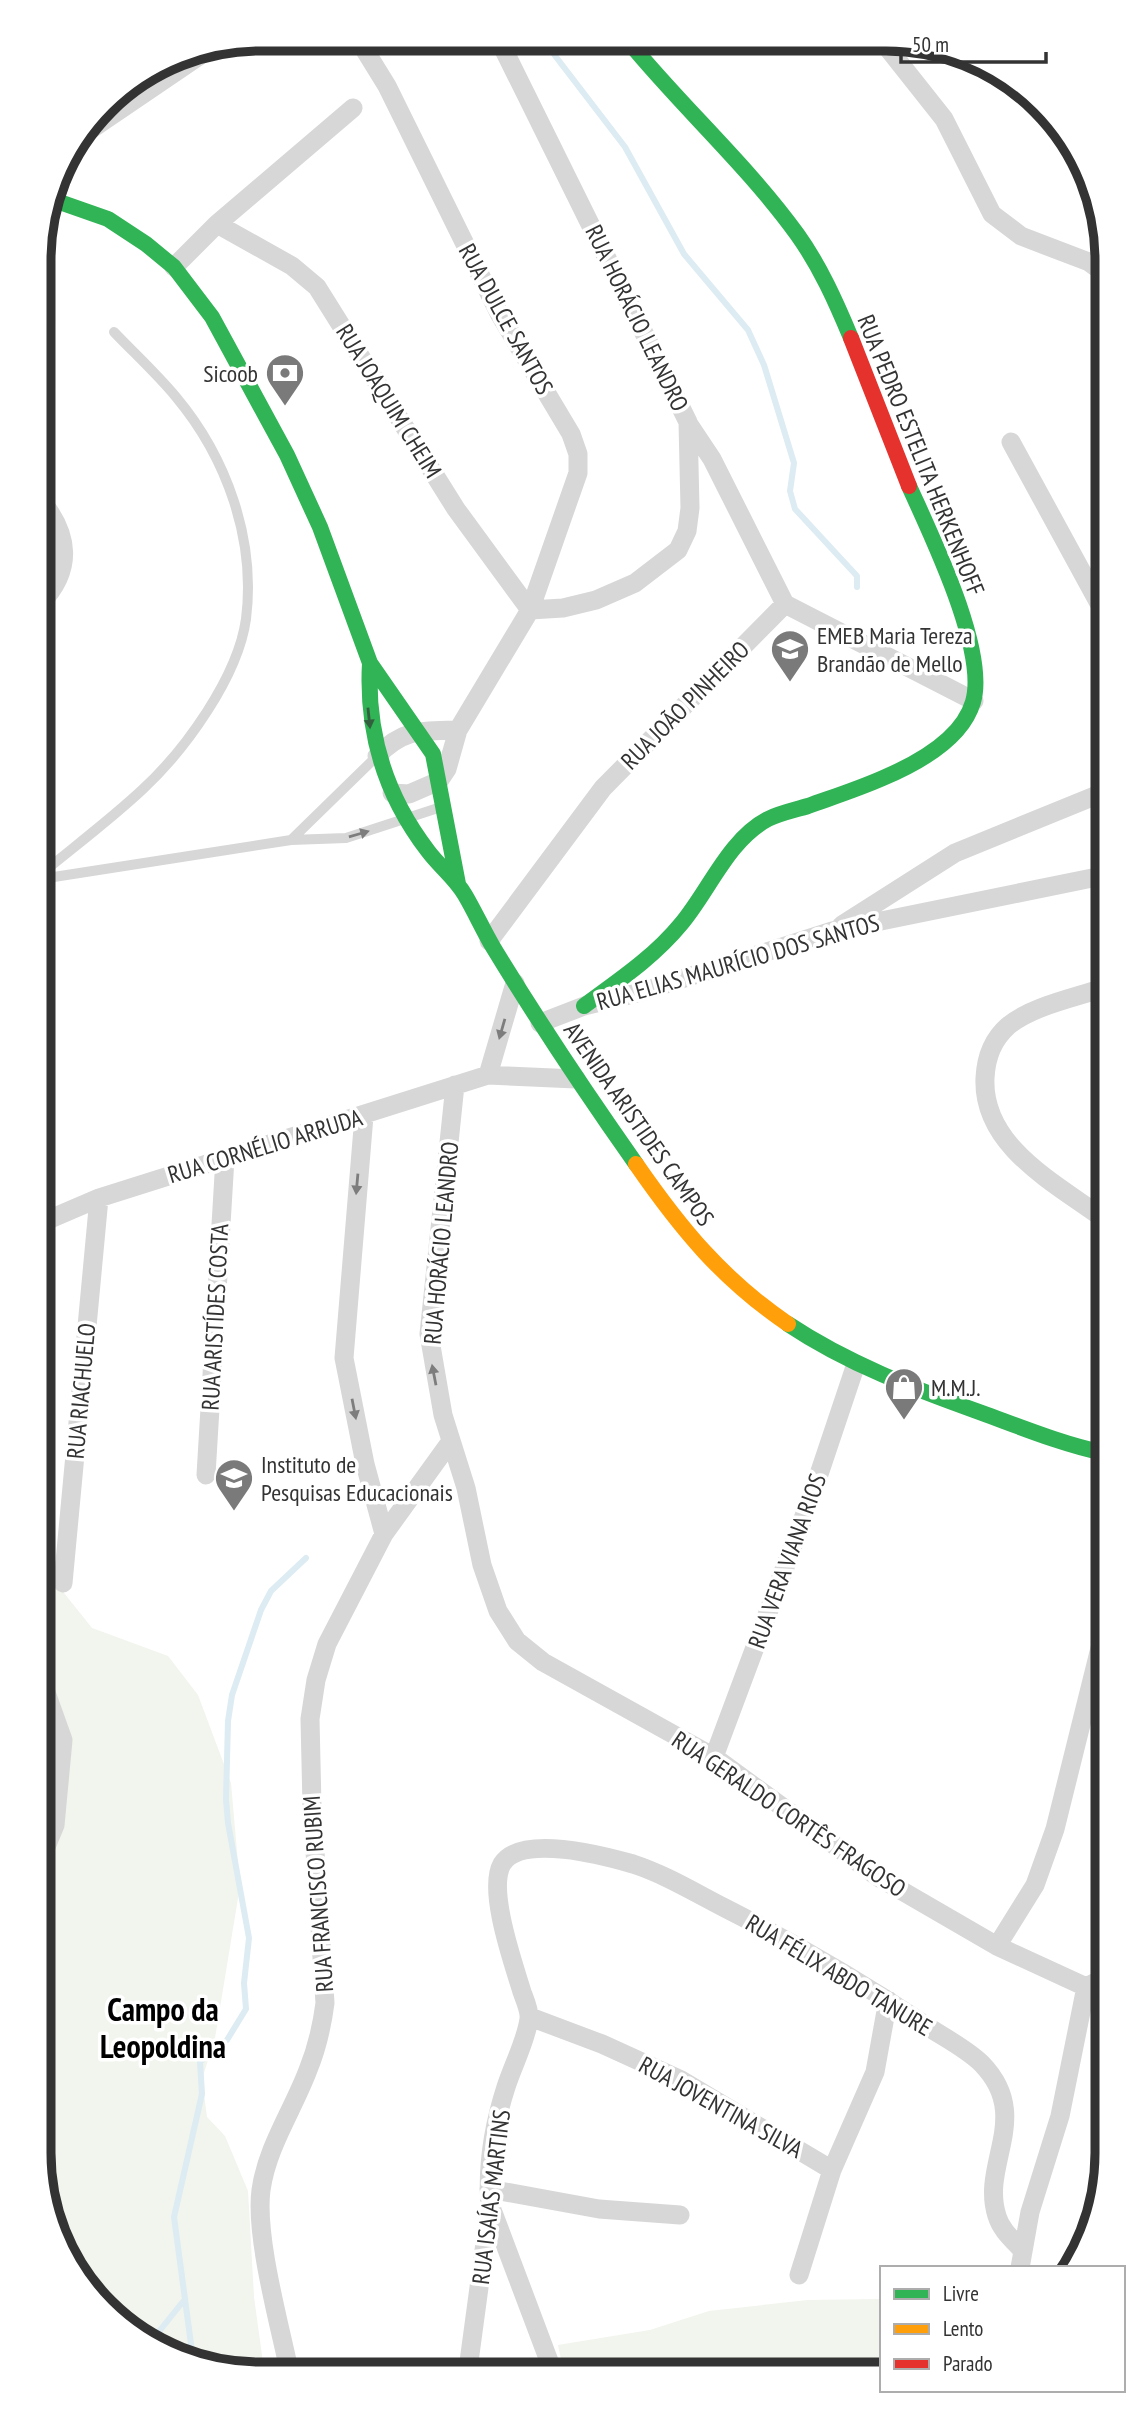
<svg xmlns="http://www.w3.org/2000/svg" width="1146" height="2413" font-family="'PT Sans Narrow',sans-serif">
	<style>
		.green { fill: #f1f5ed }
		.lines { fill: none; stroke-linecap: round; stroke-linejoin: round }
		.stream { stroke: #ddebf3; stroke-width: 6 }
		.lane { stroke: #d7d7d7; stroke-width: 10 }
		.street { stroke: #d7d7d7; stroke-width: 19 }
		.fast { stroke: #30b455; stroke-width: 16 }
		.slow { stroke: #ff9f0a; stroke-width: 16 }
		.jam { stroke: #e5322d; stroke-width: 16 }
		.oneway { fill: #32603f }
		.oneway2 { fill: #7d7d7d }
		.labels { text-anchor: middle; dominant-baseline: central; stroke-width: 7; stroke-linejoin: round; paint-order: stroke }
		.street-label { font-size: 24px; fill: #333; stroke: #fff }
		.poi-label { font-size: 24px; fill: #333; stroke: #fff; text-anchor: start }
		.district-label { font-size: 32px; font-weight: bold; fill: #000; stroke: #fff }
		.rim { fill: none; stroke: #333; stroke-width: 9 }
	</style>
	<rect width="100%" height="100%" fill="#fff"/>
	<path class="green" d="M44 1518 64 1593 92 1628 168 1656 198 1695 231 1783 240 1886 215 2038 202 2079 207 2117 225 2136 248 2191 254 2297 264 2370H217L114 2319 68 2264 46 2211Z
		M882 2299V2367L563 2369 558 2345 650 2330 709 2311 808 2300Z"/>
	<g class="lines">
		<path class="stream" d="M543 40 625 147 684 254 748 330 764 365 794 463 790 491 795 509 857 576V587
			M153 2339 185 2299
			M193 2359 174 2217 202 2094 200 2062 227 2040 246 2009 244 1983 249 1938 228 1823 226 1799 228 1721 232 1695 261 1610 271 1591 306 1558"/>
		<path class="lane" d="M291 840 372 761
			M41 874C75 846 111 819 143 789 185 750 238 677 246 619 256 540 227 458 176 397 157 374 134 353 114 332
			M41 879 291 840 346 838 438 808
			M42 1114 46 1134 42 1150
			M1087 1703 1105 1707"/>
		<path class="street" d="M358 39 387 86 500 315 571 434 578 454V473L530 610
			M883 42 944 119 992 214 1021 236 1089 262 1100 270
			M80 137 211 48
			M217 224 292 266 317 287 456 509 530 610
			M174 267 217 224 353 108
			M688 423 712 459 785 604
			M1011 442 1101 607
			M40 499C70 535 73 570 40 604
			M785 604 974 701
			M377 756C404 728 422 731 458 730
			M392 793 409 794 439 781 447 769 458 730 530 610 563 608 596 600 635 583 678 550 687 531 690 508 688 422 499 40
			M842 925 955 853 1102 793
			M489 941 603 788 785 604
			M1103 988C1074 998 1032 1006 1008 1026 992 1040 986 1057 985 1078 982 1146 1055 1183 1104 1219
			M540 1023 584 1006 641 992 832 931 1102 876
			M488 1075 515 983
			M455 1085 429 1334 443 1415 466 1488 482 1565 498 1611 517 1641 543 1662 714 1757 878 1877 997 1946 1086 1987 1106 1977
			M364 1116 344 1358 365 1464 384 1534
			M43 1222 99 1198 488 1075 576 1079
			M206 1475 225 1158
			M63 1583 99 1198
			M44 1687 63 1740 55 1825 45 1849
			M714 1757 813 1492 856 1364
			M997 1946 1035 1885 1055 1829 1105 1628
			M530 2017 602 2044 681 2080 832 2170
			M489 2189 599 2209 680 2215
			M491 2207 552 2369
			M1020 2268 1030 2212 1060 2116 1086 1987
			M799 2275 832 2170 875 2072 888 2000
			M468 2369 490 2206C487 2167 494 2124 506 2087 513 2065 526 2041 529 2019 530 2011 525 2000 522 1992 514 1965 487 1890 502 1864 521 1833 605 1856 633 1864 664 1874 694 1892 723 1907 792 1942 858 1980 922 2023 941 2036 966 2048 982 2064 1033 2117 980 2164 997 2216 1001 2230 1013 2240 1023 2251
			M289 2370C279 2322 255 2236 261 2190 267 2147 293 2110 308 2070 317 2048 322 2026 325 2003L312 1806 310 1719 316 1680 327 1644 384 1534 451 1441"/>
		<path class="fast" d="M628 41C682 107 747 165 797 234 820 266 836 302 851 338
			M51 199 108 219 146 244 174 267 212 317 287 455 320 527 370 663 433 754 458 884
			M370 663C366 733 385 795 428 851 440 867 455 878 465 895 475 912 483 930 493 947 538 1021 586 1093 636 1164
			M584 1006C618 981 654 957 681 924 709 891 728 840 768 819 780 813 795 810 808 806 833 797 858 789 883 778 916 764 962 740 973 702 988 651 931 535 909 486
			M788 1324C848 1364 915 1389 982 1413 1023 1428 1062 1444 1104 1453"/>
		<path class="slow" d="M636 1164C681 1229 722 1279 788 1324"/>
		<path class="jam" d="M851 338 909 486"/>
	</g>
	<defs><path id="oneway-solid" d="M-6-.8H1V-3.2L6.5 0L1 3.2V.8H-6Z" transform="scale(1.75)"/></defs>
	<use class="oneway" href="#oneway-solid" transform="translate(369 718) rotate(84)"/>
	<g class="oneway2">
		<use href="#oneway-solid" transform="translate(359 834) rotate(-16)"/>
		<use href="#oneway-solid" transform="translate(502 1029) rotate(106)"/>
		<use href="#oneway-solid" transform="translate(357 1184) rotate(95)"/>
		<use href="#oneway-solid" transform="translate(434 1375) rotate(-101)"/>
		<use href="#oneway-solid" transform="translate(354 1409) rotate(79)"/>
	</g>
	<defs>
		<g id="bank-pin" transform="scale(2.0125)"><path d="M0 17L-7.5 6A9.5 9.5 0 1 1 7.5 6Z" fill="#7a7a7a" stroke="#fff"/><path d="M-6-4H6V4H-6ZM0-2.3a2.3 2.3 0 1 0 0 4.6a2.3 2.3 0 1 0 0-4.6Z" fill="#fff"/></g>
		<g id="school-pin" transform="scale(2.0125)"><path d="M0 17L-7.5 6A9.5 9.5 0 1 1 7.5 6Z" fill="#7a7a7a" stroke="#fff"/><path d="M0-5L7-2L0 1L-7-2ZM-4 1L0 2.5L4 1V4Q0 6-4 4Z" fill="#fff"/></g>
		<g id="shop-pin" transform="scale(2.0125)"><path d="M0 17L-7.5 6A9.5 9.5 0 1 1 7.5 6Z" fill="#7a7a7a" stroke="#fff"/><path d="M-5-2.5h2.3a2.7 3.5 0 0 1 5.4 0H5L5.5 6h-11ZM-1.5-2.5h3a1.5 2.3 0 0 0-3 0Z" fill="#fff"/></g>
	</defs>
	<g fill-rule="evenodd">
		<use href="#bank-pin" x="285" y="373"/>
		<use href="#school-pin" x="790" y="649"/>
		<use href="#shop-pin" x="904" y="1387"/>
		<use href="#school-pin" x="234" y="1478"/>
	</g>
	<g class="labels">
		<g class="street-label">
			<text transform="translate(637 318) rotate(64)">RUA HORÁCIO LEANDRO</text>
			<text transform="translate(506 319) rotate(61)">RUA DULCE SANTOS</text>
			<text transform="translate(389 401) rotate(58)">RUA JOAQUIM CHEIM</text>
			<text transform="translate(921 455) rotate(68)">RUA PEDRO ESTELITA HERKENHOFF</text>
			<text transform="translate(685 705) rotate(-45)">RUA JOÃO PINHEIRO</text>
			<text transform="translate(738 962) rotate(-16)">RUA ELIAS MAURÍCIO DOS SANTOS</text>
			<text transform="translate(639 1124) rotate(55)">AVENIDA ARISTIDES CAMPOS</text>
			<text transform="translate(265 1146) rotate(-17)">RUA CORNÉLIO ARRUDA</text>
			<text transform="translate(441 1243) rotate(-85)">RUA HORÁCIO LEANDRO</text>
			<text transform="translate(215 1317) rotate(-87)">RUA ARISTÍDES COSTA</text>
			<text transform="translate(81 1391) rotate(-85)">RUA RIACHUELO</text>
			<text transform="translate(787 1561) rotate(-70)">RUA VERA VIANA RIOS</text>
			<text transform="translate(789 1814) rotate(34)">RUA GERALDO CORTÊS FRAGOSO</text>
			<text transform="translate(318 1894) rotate(-94)">RUA FRANCISCO RUBIM</text>
			<text transform="translate(839 1975) rotate(31)">RUA FÉLIX ABDO TANURE</text>
			<text transform="translate(721 2107) rotate(29)">RUA JOVENTINA SILVA</text>
			<text transform="translate(491 2197) rotate(-83)">RUA ISAÍAS MARTINS</text>
		</g>
		<g class="poi-label">
			<text x="258" y="373" text-anchor="end">Sicoob</text>
			<text x="817" y="635">EMEB Maria Tereza<tspan x="817" dy="28">Brandão de Mello</tspan></text>
			<text x="931" y="1387">M.M.J.</text>
			<text x="261" y="1464">Instituto de<tspan x="261" dy="28">Pesquisas Educacionais</tspan></text>
		</g>
		<g class="district-label">
			<text x="163" y="2009">Campo da<tspan x="163" dy="37">Leopoldina</tspan></text>
		</g>
	</g>
	<path d="M0 0H1146V2413H0ZM260 51H886A209 209 0 0 1 1095 260V2153A209 209 0 0 1 886 2362H260A209 209 0 0 1 51 2153V260A209 209 0 0 1 260 51Z" fill="#fff" fill-rule="evenodd"/>
	<path class="rim" d="M260 51H886A209 209 0 0 1 1095 260V2153A209 209 0 0 1 886 2362H260A209 209 0 0 1 51 2153V260A209 209 0 0 1 260 51Z"/>
	<rect x="880" y="2266" width="245" height="126" fill="#ffffff" stroke="#adadad" stroke-width="2"/>
	<rect x="894" y="2289" width="35" height="10" fill="#30b455" stroke="#adadad" stroke-width="2"/>
	<text x="943" y="2301" font-size="21" fill="#333333">Livre</text>
	<rect x="894" y="2324" width="35" height="10" fill="#ff9f0a" stroke="#adadad" stroke-width="2"/>
	<text x="943" y="2336" font-size="21" fill="#333333">Lento</text>
	<rect x="894" y="2359" width="35" height="10" fill="#e5322d" stroke="#adadad" stroke-width="2"/>
	<text x="943" y="2371" font-size="21" fill="#333333">Parado</text>
	<path d="M901 52v10h145v-10" fill="none" stroke="#333333" stroke-width="3.5"/>
	<text x="912" y="52" font-size="21" fill="#333333" stroke="#ffffff" stroke-width="5" paint-order="stroke">50 m</text>
</svg>
